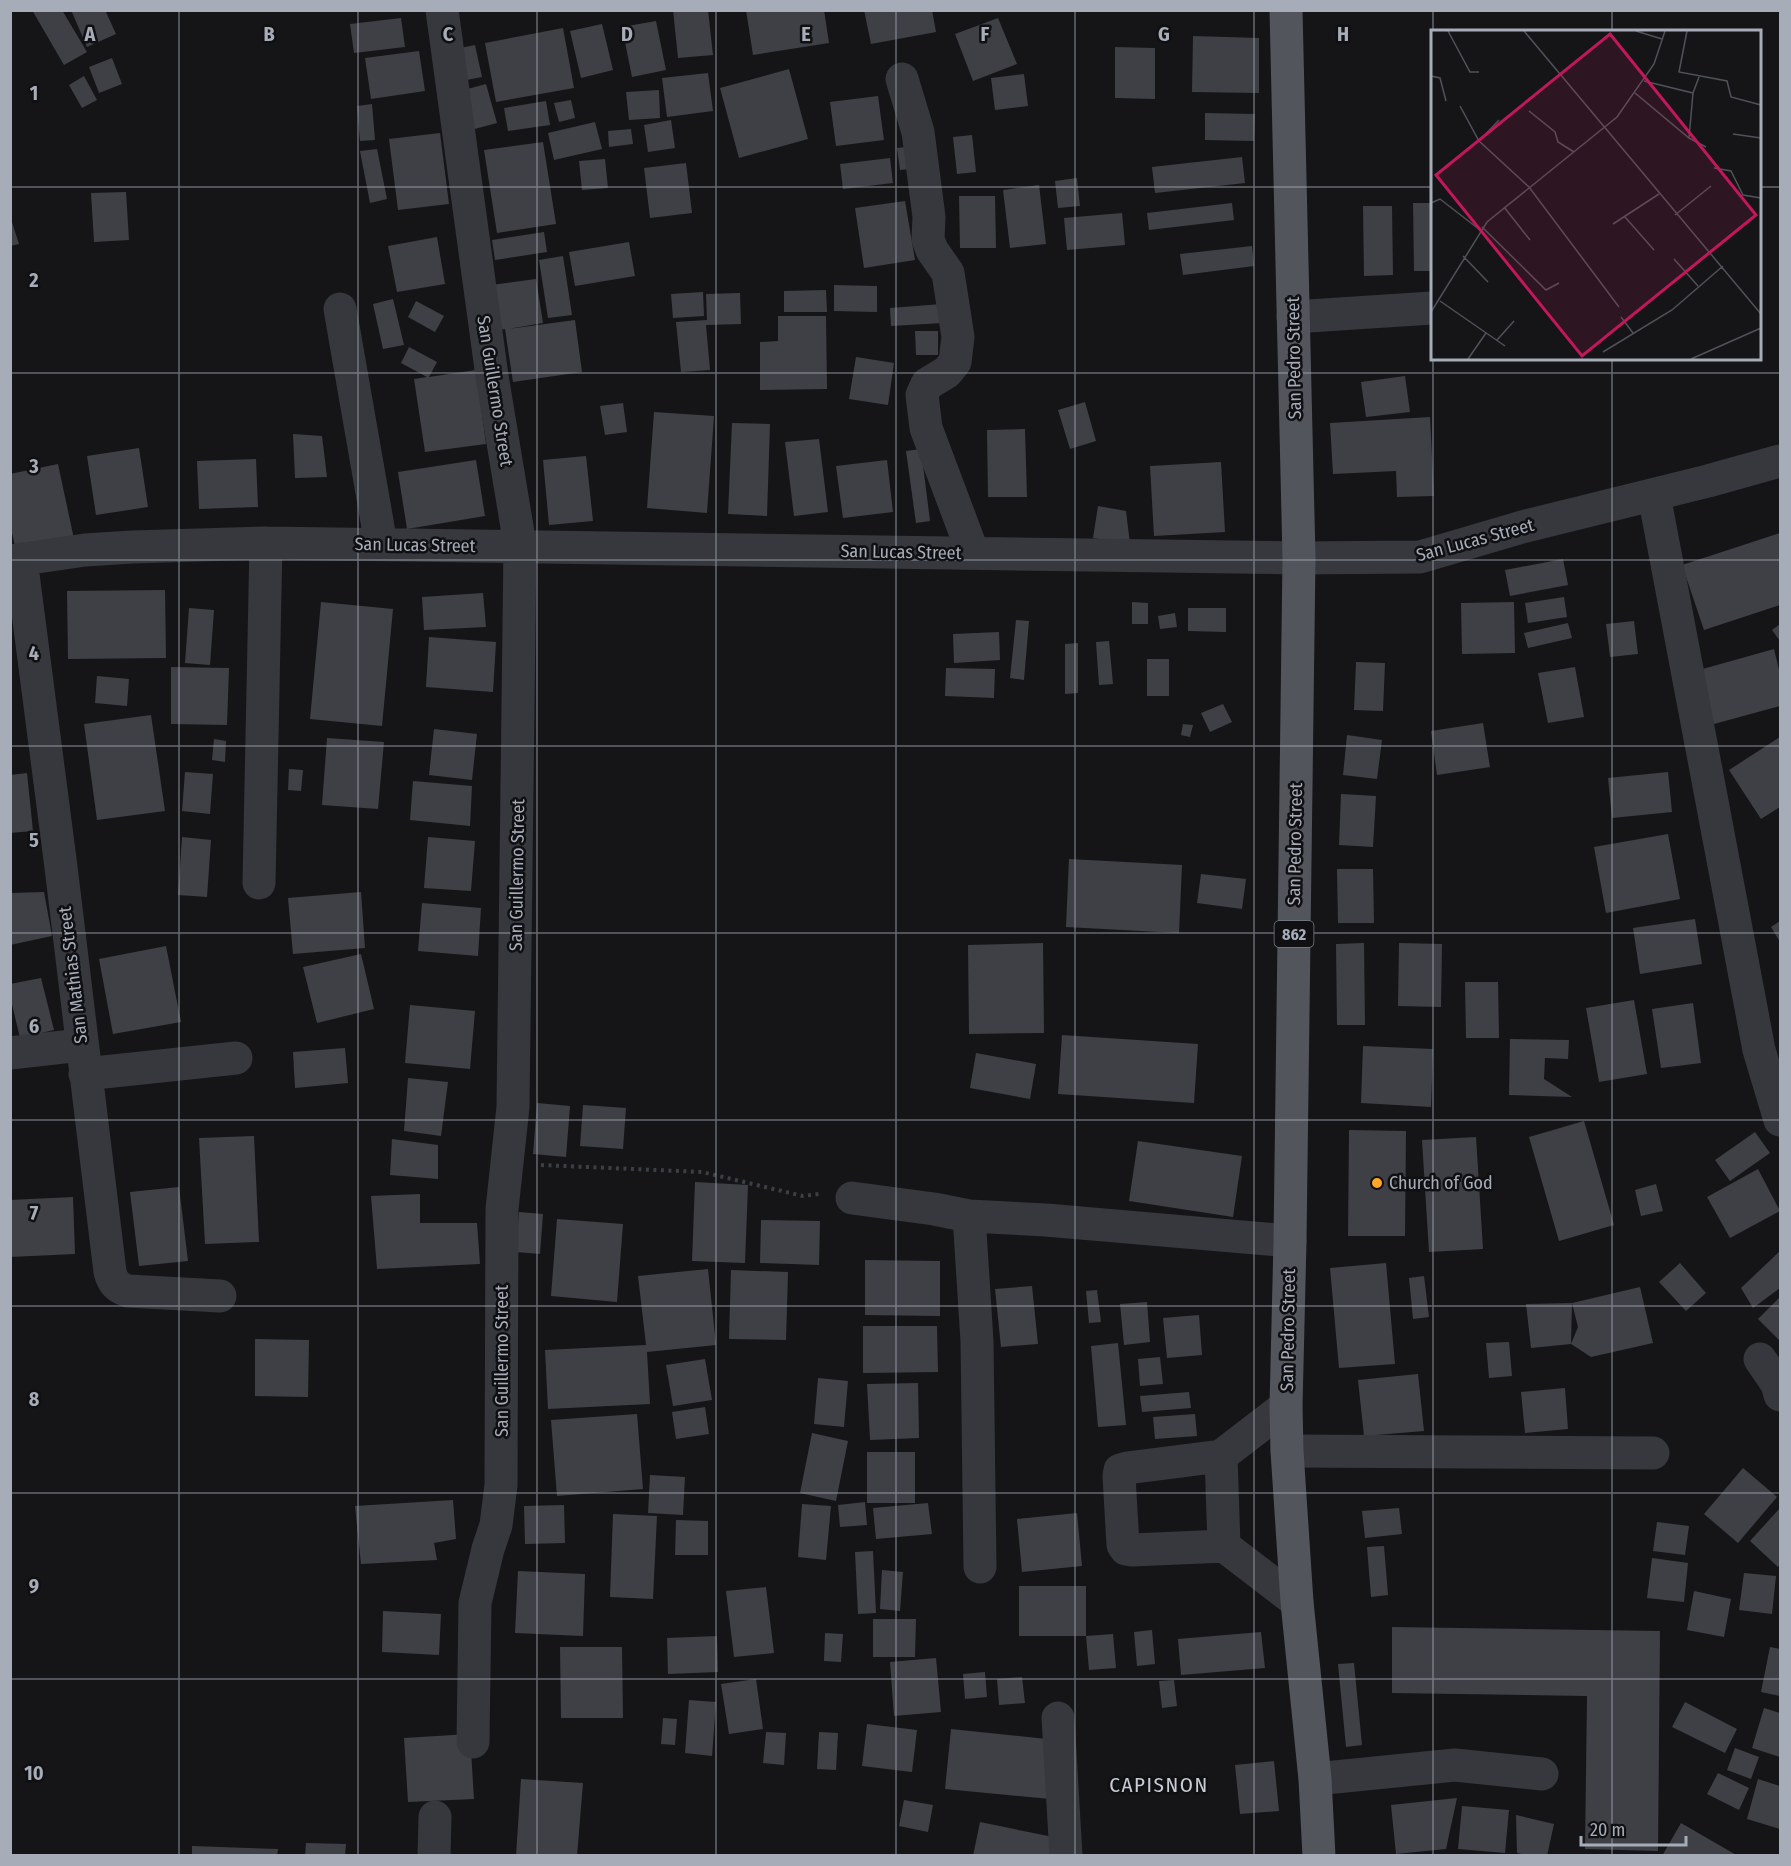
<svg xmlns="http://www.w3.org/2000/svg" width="1791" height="1866" font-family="'Fira Sans Condensed',sans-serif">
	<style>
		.building { fill: #3f4045 }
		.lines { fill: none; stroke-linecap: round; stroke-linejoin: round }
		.path { stroke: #3c3f44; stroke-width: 4; stroke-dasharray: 3 4.5; stroke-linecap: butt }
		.minor { stroke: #36383d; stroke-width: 33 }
		.major { stroke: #52555c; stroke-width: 33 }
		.grid { fill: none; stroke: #a6adb9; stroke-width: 1.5; stroke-opacity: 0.55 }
		.poi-dot { fill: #ffa626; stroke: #101013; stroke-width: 2 }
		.labels { text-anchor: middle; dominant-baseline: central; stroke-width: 5; stroke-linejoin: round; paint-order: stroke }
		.shield { fill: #101013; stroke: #797e87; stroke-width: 1.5 }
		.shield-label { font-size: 16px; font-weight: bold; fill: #a6adb9 }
		.street-label { font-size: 18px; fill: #a6adb9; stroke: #101013 }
		.poi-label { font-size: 18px; fill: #a6adb9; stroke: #101013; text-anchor: start }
		.quarter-label { font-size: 21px; letter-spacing: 1.5px; fill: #c8ccd4; stroke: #101013 }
		.inset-road { fill: none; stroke: #4f5258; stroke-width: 1.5 }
		.view { fill: #c2185b; fill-opacity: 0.15; stroke: #c2185b; stroke-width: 3 }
		.inset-edge { fill: none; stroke: #a6adb9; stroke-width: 3 }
		.grid-label { font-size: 20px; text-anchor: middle; font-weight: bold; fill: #a6adb9; stroke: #101013; stroke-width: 5; stroke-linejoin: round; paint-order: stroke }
	</style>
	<rect width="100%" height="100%" fill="#151518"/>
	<path class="building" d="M32 10H62L87 52 64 65Z
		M71 10H105L116 34 87 47Z
		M673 10H708L713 55 678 58Z
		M746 10H824L829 43 753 55Z
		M864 10H932L936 32 871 44Z
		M401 18 405 47 354 53 350 24Z
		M998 18 1017 64 973 81 955 34Z
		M656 21 666 70 632 77 622 27Z
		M602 24 613 70 581 78 570 31Z
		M563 28 574 88 496 102 485 43Z
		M1193 36 1259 38V93L1192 92Z
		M475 45 482 77 461 81 455 49Z
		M1115 47 1155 48V99L1115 98Z
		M419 51 425 91 371 99 365 58Z
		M112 58 122 84 99 93 89 67Z
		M789 69 808 139 739 158 720 88Z
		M708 73 713 111 667 117 662 78Z
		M1024 74 1028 106 995 110 991 78Z
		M84 76 97 100 82 108 69 85Z
		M486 84 497 123 471 130 460 91Z
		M659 90 660 118 629 120 626 92Z
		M878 96 884 140 836 146 830 102Z
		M571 100 575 118 559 122 554 103Z
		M546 101 550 125 508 131 504 108Z
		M372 104 375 140 360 141 357 106Z
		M1205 113 1255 114 1254 141 1205 140Z
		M671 120 675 148 648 152 644 125Z
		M595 122 602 149 554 160 548 133Z
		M631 129 633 144 609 147 608 131Z
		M440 133 449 204 398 210 389 139Z
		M972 135 976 172 957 174 953 137Z
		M543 142 556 224 497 233 484 150Z
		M915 146 918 168 900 170 897 148Z
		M377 149 387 199 370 203 360 151Z
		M1242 157 1245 183 1155 193 1152 167Z
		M890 158 893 183 843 189 840 164Z
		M605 159 608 188 582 190 579 161Z
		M686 163 692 213 650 218 644 168Z
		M1077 178 1080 206 1058 208 1055 181Z
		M1039 185 1046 244 1010 248 1003 190Z
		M126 192 129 240 94 242 91 193Z
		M959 196H995L996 248H960Z
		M905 201 915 260 864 268 855 208Z
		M1232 203 1234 220 1149 230 1147 213Z
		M1413 203H1432V271H1414Z
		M1363 206H1392L1393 275 1364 276Z
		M1122 213 1125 245 1067 250 1064 218Z
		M10 216 19 244 10 246Z
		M544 232 547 252 495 260 492 240Z
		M437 237 445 284 397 292 388 246Z
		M629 242 635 276 575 286 569 252Z
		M1252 246 1254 266 1183 275 1180 254Z
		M563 256 572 315 548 318 539 260Z
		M536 279 543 323 508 329 575 320 582 372 513 382 505 329 491 331 484 286Z
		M834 285 877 286V312L834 311Z
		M826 290 827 312H784V291Z
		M703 292 704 316 673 318 671 294Z
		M740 293 741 324 706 325 710 370 681 372 676 322 707 320 706 294Z
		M393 299 404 345 383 349 373 304Z
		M416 301 444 316 435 332 408 317Z
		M942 304 943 323 891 326 890 308Z
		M778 316H826L827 389 760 390V342L778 341Z
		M915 331H938V355H916Z
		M409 347 437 362 429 377 476 370 486 444 425 452 414 379 427 377 401 363Z
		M856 357 894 363 888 405 849 399Z
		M1405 376 1410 412 1366 417 1361 382Z
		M1085 402 1096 441 1070 449 1058 410Z
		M623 403 627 432 605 435 600 406Z
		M654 412 714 416 707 513 647 508Z
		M1430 417 1434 496 1397 497 1396 471 1333 474 1330 423Z
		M732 423 770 424 767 516 728 514Z
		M1025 429 1027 497H988L987 430Z
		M293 434 322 436 327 477 295 478Z
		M819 439 828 512 794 516 785 442Z
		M139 448 148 507 96 515 87 456Z
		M921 449 930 521 916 523 906 451Z
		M586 456 593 521 549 525 543 460Z
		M256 459 258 507 199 509 197 461Z
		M476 460 485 516 407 529 398 472Z
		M887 460 893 512 843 518 836 466Z
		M1221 462 1225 532 1154 536 1150 466Z
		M58 464 74 539 16 551 10 524V474Z
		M1098 506 1126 511 1130 544 1093 538Z
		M1780 533V605L1704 630 1682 565Z
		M1563 559 1568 585 1510 596 1505 570Z
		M165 590 166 658 68 659 67 591Z
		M483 593 486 627 424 630 422 597Z
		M1564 597 1567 617 1528 623 1525 603Z
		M321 602 393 609 382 726 310 719Z
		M1132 602 1148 603V624H1132Z
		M1514 602 1515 653 1462 654 1461 603Z
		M189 608 214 610 210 665 185 663Z
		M1188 608H1226V632L1188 631Z
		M1175 613 1177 627 1160 629 1158 616Z
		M1016 620 1029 621 1024 680 1010 678Z
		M1634 621 1638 654 1610 657 1606 624Z
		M1568 623 1572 638 1528 648 1524 633Z
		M1780 624V641L1772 630Z
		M999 632 1000 660 954 663 953 634Z
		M429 637 496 642 493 692 426 687Z
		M1109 641 1113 684 1099 685 1096 642Z
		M1078 643V693L1065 694V644Z
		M1774 649 1780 674V706L1714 724 1699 670Z
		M1147 659H1169V696H1147Z
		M1356 662 1385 663 1383 711 1354 710Z
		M171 667 229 668 227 725 171 724Z
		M1575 667 1584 717 1548 723 1538 673Z
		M946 668 995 669 994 698 945 696Z
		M97 676 129 679 127 706 95 703Z
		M1223 704 1232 722 1210 732 1201 713Z
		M151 715 165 811 97 820 84 724Z
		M1483 723 1490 767 1437 775 1431 731Z
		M1183 724 1193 725 1190 737 1181 735Z
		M434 729 477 734 472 780 429 775Z
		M1347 735 1382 740 1377 779 1343 775Z
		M1780 737V807L1761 819 1729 770Z
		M327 738 384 742 378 809 322 805Z
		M214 739 226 741 225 762 212 760Z
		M289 769 303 770 301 791 288 790Z
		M185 772 213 774 210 814 182 811Z
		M1668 772 1672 812 1612 818 1608 778Z
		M27 773 33 831 10 833V775Z
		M413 781 472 786 470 826 410 820Z
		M1341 794 1376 796 1373 847 1339 845Z
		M1668 834 1680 899 1606 913 1594 847Z
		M182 837 211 840 207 897 178 895Z
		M428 837 475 841 471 891 424 888Z
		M1069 859 1182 865 1179 933 1066 927Z
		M1337 869H1373L1374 923H1338Z
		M1201 874 1246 879 1242 909 1197 903Z
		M44 892 52 936 10 945V893Z
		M361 892 365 948 293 954 288 898Z
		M422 903 481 908 478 956 418 951Z
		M1695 919 1702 964 1640 974 1633 928Z
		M1780 921V942L1771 927Z
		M1043 943 1044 1033 969 1034 968 945Z
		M1364 943 1365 1025H1337L1336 944Z
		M1399 943 1442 944 1441 1007 1398 1006Z
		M166 946 181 1022 113 1034 99 959Z
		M361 954 374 1009 317 1023 303 967Z
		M41 978 54 1030 20 1038 10 996V984Z
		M1465 982H1498L1499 1038H1466Z
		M1634 1000 1647 1074 1599 1082 1586 1008Z
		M1693 1003 1701 1063 1661 1068 1652 1009Z
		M410 1005 475 1011 470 1069 405 1063Z
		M1062 1035 1198 1044 1194 1103 1058 1094Z
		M1510 1039 1569 1040 1568 1059 1545 1058 1544 1079 1572 1097 1509 1095Z
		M1363 1046 1433 1049 1431 1107 1361 1103Z
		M345 1048 348 1083 295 1088 293 1052Z
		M976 1053 1036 1064 1030 1099 970 1088Z
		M408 1078 448 1082 441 1136 404 1131Z
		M537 1103 570 1106 566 1157 533 1154Z
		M583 1105 626 1108 623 1149 580 1146Z
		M1584 1121 1614 1225 1559 1241 1529 1137Z
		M1349 1130 1406 1131 1405 1236H1348Z
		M1755 1132 1770 1153 1730 1181 1715 1160Z
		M254 1136 259 1242 205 1244 199 1138Z
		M1476 1137 1483 1249 1429 1252 1422 1140Z
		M392 1139 438 1145V1179L390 1175Z
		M1138 1141 1242 1156 1233 1217 1129 1201Z
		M1758 1169 1780 1211 1730 1238 1707 1197Z
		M695 1182 748 1185 745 1263 692 1261Z
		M1656 1184 1663 1211 1641 1216 1635 1190Z
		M179 1187 188 1261 139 1266 130 1192Z
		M420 1194V1223H477L480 1264 377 1269 371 1196Z
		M73 1197 75 1254 10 1257V1200Z
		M519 1212 543 1214 540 1254 516 1252Z
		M557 1219 623 1224 617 1302 551 1296Z
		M761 1220 820 1221 819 1265 760 1263Z
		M1780 1251V1288L1753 1308 1741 1288Z
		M865 1260 940 1261V1316L865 1315Z
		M1386 1263 1395 1364 1339 1368 1330 1268Z
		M1680 1263 1706 1293 1686 1311 1659 1282Z
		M708 1269 716 1345 647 1352 650 1404 548 1409 545 1350 646 1345 638 1276Z
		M731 1270 788 1272 786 1340 729 1339Z
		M1424 1276 1429 1317 1413 1319 1409 1278Z
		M1032 1286 1038 1344 1001 1347 995 1289Z
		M1640 1287 1653 1343 1591 1357 1571 1344 1578 1327 1572 1303Z
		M1097 1290 1101 1322 1089 1323 1086 1291Z
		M1780 1297V1341L1758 1319Z
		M1147 1302 1150 1342 1124 1345 1120 1304Z
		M1572 1303 1571 1344 1531 1348 1526 1304Z
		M1199 1315 1202 1355 1167 1358 1163 1318Z
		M863 1326H937L938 1372 863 1373Z
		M255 1339 309 1340 308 1397 255 1396Z
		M1509 1342 1512 1376 1489 1378 1486 1343Z
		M1118 1343 1126 1425 1098 1427 1091 1346Z
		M1160 1357 1163 1384 1140 1386 1138 1359Z
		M705 1359 712 1400 673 1406 666 1365Z
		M1418 1374 1424 1431 1364 1436 1358 1380Z
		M818 1378 848 1381 844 1427 814 1424Z
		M918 1383 919 1438 870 1440 867 1384Z
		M1565 1388 1568 1429 1525 1433 1521 1392Z
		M1189 1392 1191 1408 1142 1412 1140 1396Z
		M705 1407 709 1434 676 1439 672 1412Z
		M637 1414 643 1489 557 1496 551 1420Z
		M1195 1414 1197 1436 1155 1439 1153 1417Z
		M812 1433 848 1441 836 1501 800 1493Z
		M867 1452H915V1503H867Z
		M1743 1468 1777 1497 1738 1543 1704 1514Z
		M650 1475 685 1477 683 1515 648 1513Z
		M453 1500 456 1539 434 1543 437 1560 361 1564 355 1506Z
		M865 1502 867 1525 840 1527 838 1505Z
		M928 1503 932 1534 876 1539 873 1508Z
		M802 1504 831 1506 826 1560 798 1557Z
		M564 1505 565 1543 525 1544 524 1506Z
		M1399 1508 1402 1534 1365 1538 1362 1511Z
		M1780 1508V1564L1778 1567 1750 1541Z
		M1077 1513 1082 1566 1022 1572 1017 1519Z
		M613 1514 657 1516 653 1599 610 1597Z
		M676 1520 708 1521V1555H675Z
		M1657 1522 1689 1526 1685 1555 1653 1551Z
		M1384 1546 1388 1595 1371 1597 1367 1547Z
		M873 1551 876 1613 858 1614 855 1552Z
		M1652 1558 1688 1563 1684 1602 1647 1598Z
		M882 1570 903 1572 900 1611 880 1609Z
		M518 1571 585 1574 583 1636 515 1633Z
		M1744 1573 1776 1576 1772 1614 1739 1610Z
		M1019 1586H1086V1636H1019Z
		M766 1587 774 1653 734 1657 726 1591Z
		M1694 1591 1731 1599 1724 1637 1687 1630Z
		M383 1611 441 1614 439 1655 382 1652Z
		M873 1619H916L915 1657H873Z
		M1392 1627 1660 1631 1658 1851 1585 1849 1587 1696 1392 1693Z
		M1152 1630 1155 1664 1137 1666 1134 1632Z
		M1261 1632 1265 1668 1181 1675 1178 1639Z
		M825 1633 843 1634 841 1662 824 1661Z
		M1113 1634 1116 1668 1089 1670 1086 1636Z
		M717 1636 718 1672 668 1674 667 1638Z
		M560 1647H622L623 1718H561Z
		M1770 1647 1780 1649V1696L1761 1692Z
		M936 1658 941 1712 894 1716 890 1662Z
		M1354 1663 1362 1745 1346 1747 1338 1664Z
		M985 1672 987 1697 965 1699 963 1674Z
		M1022 1677 1025 1703 999 1705 997 1679Z
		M756 1679 763 1729 729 1734 721 1684Z
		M1174 1680 1177 1706 1162 1708 1159 1681Z
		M689 1700 716 1702 712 1756 685 1753Z
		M1685 1702 1737 1729 1725 1753 1672 1727Z
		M1764 1708 1780 1713V1757L1752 1748Z
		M663 1718 677 1719 675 1745 661 1744Z
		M867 1724 917 1730 912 1772 862 1766Z
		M951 1729 1056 1740 1050 1799 945 1789Z
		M766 1732 786 1733 784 1765 763 1763Z
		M819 1732 838 1733 836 1770 817 1769Z
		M470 1734 474 1799 408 1802 404 1738Z
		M1735 1748 1759 1757 1751 1779 1727 1770Z
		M1274 1761 1279 1811 1240 1814 1235 1765Z
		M1718 1773 1749 1788 1739 1810 1707 1794Z
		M521 1779 583 1783 577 1856H516Z
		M1758 1779 1780 1786V1829L1747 1819Z
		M1457 1798 1446 1849 1396 1854 1391 1805Z
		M904 1800 933 1805 928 1832 899 1826Z
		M1462 1806 1509 1810 1505 1853 1458 1849Z
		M1516 1815 1554 1824 1547 1856H1530L1517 1853Z
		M980 1822 1053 1837 1050 1856H973Z
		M1681 1823 1738 1856H1662Z
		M306 1843 346 1844 345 1856H305Z
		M192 1846 278 1849 277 1856H192Z"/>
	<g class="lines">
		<path class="path" d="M541 1165 702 1172 803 1196 819 1194"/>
		<path class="minor" d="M442 10 492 376 520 545 513 1107 502 1209 501 1485 496 1525 488 1549 475 1603 473 1742
			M902 79 918 132 929 217 928 239 932 250 948 273 958 337 955 362 947 372 927 384 922 395 926 428 973 553
			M340 309 381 544
			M1293 317 1432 308
			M1654 495 1759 1050 1780 1120
			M21 559 61 867 110 1272C113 1283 117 1287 128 1291L220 1296
			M10 561 85 550 132 547 266 543 1299 558 1420 557 1522 527 1708 481 1780 461
			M259 883 266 543
			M10 1053 81 1045
			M85 1074 236 1058
			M852 1198 934 1209 969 1216 1046 1220 1290 1241
			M969 1216 977 1341 980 1567
			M1760 1359 1777 1384 1780 1395
			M1286 1406 1221 1456 1127 1468 1120 1470 1119 1476 1123 1545 1126 1549 1132 1550 1224 1546 1297 1602
			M1287 1451 1653 1453
			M1221 1456 1224 1546
			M1058 1718 1066 1856
			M1315 1779 1455 1765 1542 1774
			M434 1856 435 1817"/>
		<path class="major" d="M1286 10 1299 558 1290 1241 1286 1406 1287 1451 1297 1602 1315 1779 1319 1856"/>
	</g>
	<path class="grid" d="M179 10V1856M358 10V1856M537 10V1856M716 10V1856M896 10V1856M1075 10V1856M1254 10V1856M1433 10V32M1612 10V32M10 187H1432M1760 187H1780M1433 358V1856M1612 358V1856M10 373H1780M10 560H1780M10 746H1780M10 933H1780M10 1120H1780M10 1306H1780M10 1493H1780M10 1679H1780"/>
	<circle class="poi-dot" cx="1377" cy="1183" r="6"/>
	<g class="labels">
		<rect class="shield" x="1274.5" y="921" width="39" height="26" rx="4.5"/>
		<g class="shield-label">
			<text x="1294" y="934">862</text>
		</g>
		<g class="street-label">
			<text transform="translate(1294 358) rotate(-91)">San Pedro Street</text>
			<text transform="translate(495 391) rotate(81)">San Guillermo Street</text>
			<text transform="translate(1475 540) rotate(-15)">San Lucas Street</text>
			<text transform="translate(415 545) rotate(1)">San Lucas Street</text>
			<text transform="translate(901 552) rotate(1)">San Lucas Street</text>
			<text transform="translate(1295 844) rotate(-89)">San Pedro Street</text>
			<text transform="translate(517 875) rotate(-89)">San Guillermo Street</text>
			<text transform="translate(73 975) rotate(-97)">San Mathias Street</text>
			<text transform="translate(1288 1330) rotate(-89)">San Pedro Street</text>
			<text transform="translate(502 1361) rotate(-90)">San Guillermo Street</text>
		</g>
		<g class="poi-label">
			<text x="1389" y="1183">Church of God</text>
		</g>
		<g class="quarter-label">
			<text x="1159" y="1785">CAPISNON</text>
		</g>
	</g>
	<g transform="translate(1431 30)">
		<rect width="330" height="330" fill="#151518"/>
		<path class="inset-road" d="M17 1 39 42H48M93 1 330 284M205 1 231 9M256 1 248 42 296 51 300 67 330 75M0 46 9 48 15 71M213 51 262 63 268 47M204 63 258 108 275 117M29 76 48 111 98 157 188 277M98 81 124 102 127 112 143 122M302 104 330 108M258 108 262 63M48 111 68 90M283 138 300 141 312 165 330 168M0 173 9 169 49 200M73 177 99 210M244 185 280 156M194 187 223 220M182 194 228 164M51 197 115 260 128 253M32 226 57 252M243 229 267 256M9 271 74 316M0 282 56 192 186 87 223 34 234 1M190 287 202 303M66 310 83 291M172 322 241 280 292 236M37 329 55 303M260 329 330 298"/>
		<path class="view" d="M179 4 325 185 151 326 5 145Z"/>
		<rect width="330" height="330" class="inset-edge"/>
	</g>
	<g class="grid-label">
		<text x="90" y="41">A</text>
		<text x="269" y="41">B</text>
		<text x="448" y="41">C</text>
		<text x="627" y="41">D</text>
		<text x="806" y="41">E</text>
		<text x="985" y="41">F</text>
		<text x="1164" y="41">G</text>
		<text x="1343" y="41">H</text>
		<text x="34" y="100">1</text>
		<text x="34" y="287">2</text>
		<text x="34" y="473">3</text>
		<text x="34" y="660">4</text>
		<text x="34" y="847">5</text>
		<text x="34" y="1033">6</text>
		<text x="34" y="1220">7</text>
		<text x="34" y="1406">8</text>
		<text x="34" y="1593">9</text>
		<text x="34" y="1780">10</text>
	</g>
	<rect width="1791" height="1866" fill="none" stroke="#a6adb9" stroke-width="24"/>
	<path d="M1581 1836v9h105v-9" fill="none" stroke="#a6adb9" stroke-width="3"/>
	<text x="1590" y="1836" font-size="18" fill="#a6adb9" stroke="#101013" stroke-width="4.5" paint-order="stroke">20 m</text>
</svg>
